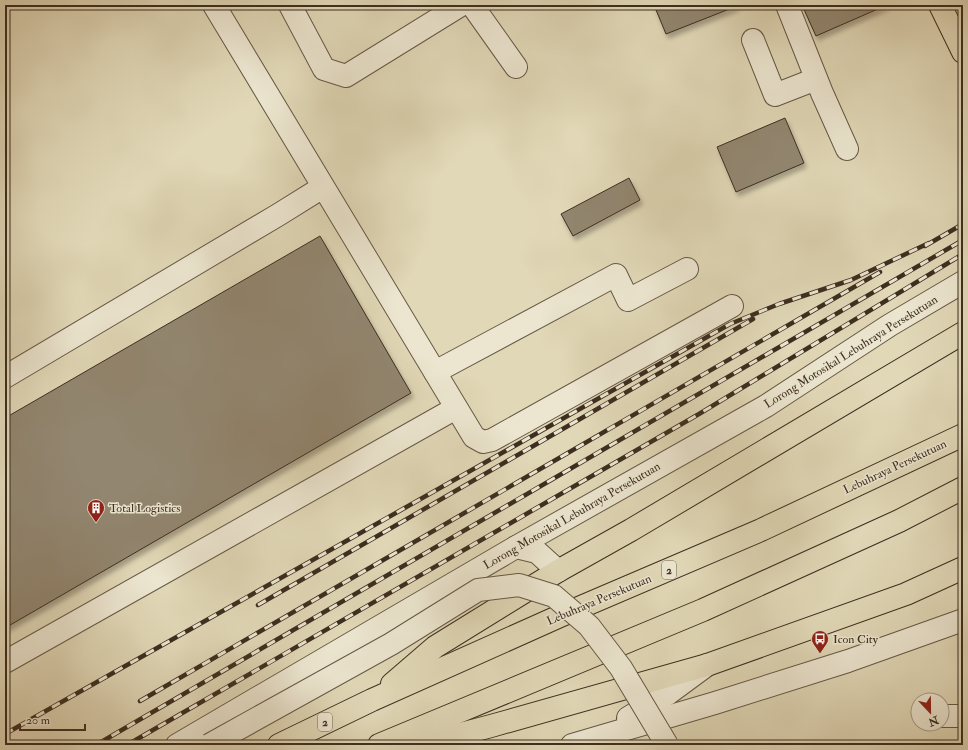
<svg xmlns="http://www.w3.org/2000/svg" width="968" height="750" font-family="'IM FELL Double Pica',serif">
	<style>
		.building { fill: #92866f; stroke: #3d2e20; filter: url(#shadow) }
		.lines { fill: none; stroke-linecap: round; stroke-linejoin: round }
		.minor-casing { stroke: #665846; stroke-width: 24 }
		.highway-casing { stroke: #3d2e20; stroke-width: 24 }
		.minor { stroke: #ece6d0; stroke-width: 22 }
		.highway { stroke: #e1d8b7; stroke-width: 22 }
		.rail-casing { stroke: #3d2e20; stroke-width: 4.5 }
		.rail { stroke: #ece6d0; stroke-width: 3; stroke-dasharray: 9; stroke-linecap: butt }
		.minor-bridge-casing { stroke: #665846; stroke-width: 24; stroke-linecap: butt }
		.minor-bridge { stroke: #ece6d0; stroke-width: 22 }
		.labels { text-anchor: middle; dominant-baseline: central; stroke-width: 3; stroke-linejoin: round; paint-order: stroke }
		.shield { fill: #ece6d0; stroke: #726555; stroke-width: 1 }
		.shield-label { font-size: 11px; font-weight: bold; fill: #3d2e20 }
		.street-label { font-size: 12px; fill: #3d2e20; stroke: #ece6d0 }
		.poi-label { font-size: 12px; fill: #3d2e20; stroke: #ece6d0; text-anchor: start }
	</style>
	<defs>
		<filter id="shadow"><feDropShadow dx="2.5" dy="4.5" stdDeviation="2" flood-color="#0004"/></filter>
	</defs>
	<rect width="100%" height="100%" fill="#e1d8b7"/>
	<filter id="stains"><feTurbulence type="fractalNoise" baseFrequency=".005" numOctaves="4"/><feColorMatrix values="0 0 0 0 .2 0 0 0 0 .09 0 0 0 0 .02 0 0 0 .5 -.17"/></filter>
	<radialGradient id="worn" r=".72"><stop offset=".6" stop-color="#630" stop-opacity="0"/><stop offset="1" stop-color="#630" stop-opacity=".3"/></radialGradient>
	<g class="building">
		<path d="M654,5H737V6L666,34Z"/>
		<path d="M802,5H887L816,36Z"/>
		<path d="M785,118L804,163L736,192L717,147Z"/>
		<path d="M629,178L640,200L573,236L561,214Z"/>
		<path d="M320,236L411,393L5,628V418Z"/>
	</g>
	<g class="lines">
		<defs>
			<g id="minor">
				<path d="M214,5L474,437L483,442L492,440L732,306"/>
				<path d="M290,5L324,69L346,76L461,5"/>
				<path d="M472,5L516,67"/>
				<path d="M787,5L822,93L847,149"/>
				<path d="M753,40L775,95L816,79"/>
				<path d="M435,372L616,275L628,300L687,269"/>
				<path d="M5,377L278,215L323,187"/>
				<path d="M516,547L537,552L558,571"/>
				<path d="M5,662L456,408"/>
				<path d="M942,716H963"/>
				<path d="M628,718L669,693L707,665"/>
				<path d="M177,745L516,547L766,406L890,325L963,282"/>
				<path d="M572,745L715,703L848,661L963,620"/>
			</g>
			<g id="highway">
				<path d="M940,5L963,52"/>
				<path d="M392,684L435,647L558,571L631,530L963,333"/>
				<path d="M279,745L372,700L560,616L761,530L963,435"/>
				<path d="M379,745L703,610L899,521L963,488"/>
				<path d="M420,745L491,726L707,665L906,594L963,568"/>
			</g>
		</defs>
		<use href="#minor" class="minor-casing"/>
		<use href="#highway" class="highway-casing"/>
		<use href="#minor" class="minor"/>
		<use href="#highway" class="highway"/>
		<defs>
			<g id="rail">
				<path d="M925,246L963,224"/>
				<path d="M258,605L753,319"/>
				<path d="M140,701L880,272"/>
				<path d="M5,734L730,324L779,304L851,280L929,243"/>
				<path d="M96,745L963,240"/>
				<path d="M127,745L699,414L963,254"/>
			</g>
		</defs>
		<use href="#rail" class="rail-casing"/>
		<use href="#rail" class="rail"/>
		<defs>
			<path id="minor-bridge" d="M209,745L391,644L478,590L519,585L554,596L589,626L621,668L667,745"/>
		</defs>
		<use href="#minor-bridge" class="minor-bridge-casing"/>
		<use href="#minor-bridge" class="minor-bridge"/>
	</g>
	<defs>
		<symbol id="building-pin" viewBox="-11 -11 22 30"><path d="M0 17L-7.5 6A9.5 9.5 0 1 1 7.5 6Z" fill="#8f2418" stroke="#ece6d0"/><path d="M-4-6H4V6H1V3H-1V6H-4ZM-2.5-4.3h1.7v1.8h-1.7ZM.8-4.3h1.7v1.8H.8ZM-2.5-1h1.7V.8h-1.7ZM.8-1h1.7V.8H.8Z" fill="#fff"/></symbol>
		<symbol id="bus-pin" viewBox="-11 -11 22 30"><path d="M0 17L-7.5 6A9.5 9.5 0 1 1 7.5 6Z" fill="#8f2418" stroke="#ece6d0"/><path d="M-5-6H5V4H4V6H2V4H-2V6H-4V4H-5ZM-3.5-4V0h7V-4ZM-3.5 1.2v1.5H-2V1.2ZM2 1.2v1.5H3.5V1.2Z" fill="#fff"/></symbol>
	</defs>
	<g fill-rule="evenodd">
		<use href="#building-pin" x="86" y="498" width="20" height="27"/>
		<use href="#bus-pin" x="810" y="629" width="20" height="27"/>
	</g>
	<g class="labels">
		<g class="shield">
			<rect x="662" y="561" width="14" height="18" rx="3"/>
			<rect x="318" y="713" width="14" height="18" rx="3"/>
		</g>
		<g class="shield-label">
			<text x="669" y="570">2</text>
			<text x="325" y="722">2</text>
		</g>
		<g class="street-label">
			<text transform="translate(851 352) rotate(-32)">Lorong Motosikal Lebuhraya Persekutuan</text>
			<text transform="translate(895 467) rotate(-25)">Lebuhraya Persekutuan</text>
			<text transform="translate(572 516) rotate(-30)">Lorong Motosikal Lebuhraya Persekutuan</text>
			<text transform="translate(599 600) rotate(-23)">Lebuhraya Persekutuan</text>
		</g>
		<g class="poi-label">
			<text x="109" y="508">Total Logistics</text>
			<text x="833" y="639">Icon City</text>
		</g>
	</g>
	<rect width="968" height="750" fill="none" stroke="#e1d8b7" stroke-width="20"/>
	<rect x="6" y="6" width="956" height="738" fill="none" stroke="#3d2e20" stroke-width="2"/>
	<rect x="10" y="10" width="948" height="730" fill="none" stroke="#3d2e20"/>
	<g transform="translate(930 712) rotate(158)"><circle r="19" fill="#ece6d0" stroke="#a69c8a"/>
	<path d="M0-3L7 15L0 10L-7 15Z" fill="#8f2418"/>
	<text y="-6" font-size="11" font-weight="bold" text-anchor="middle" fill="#3d2e20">N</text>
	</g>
	<path d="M20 724v6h65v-6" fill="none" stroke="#3d2e20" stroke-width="2"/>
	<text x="26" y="724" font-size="12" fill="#3d2e20" stroke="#ece6d0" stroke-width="3" paint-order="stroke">20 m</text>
	<rect width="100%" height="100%" filter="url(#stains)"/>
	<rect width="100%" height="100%" fill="url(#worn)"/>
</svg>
